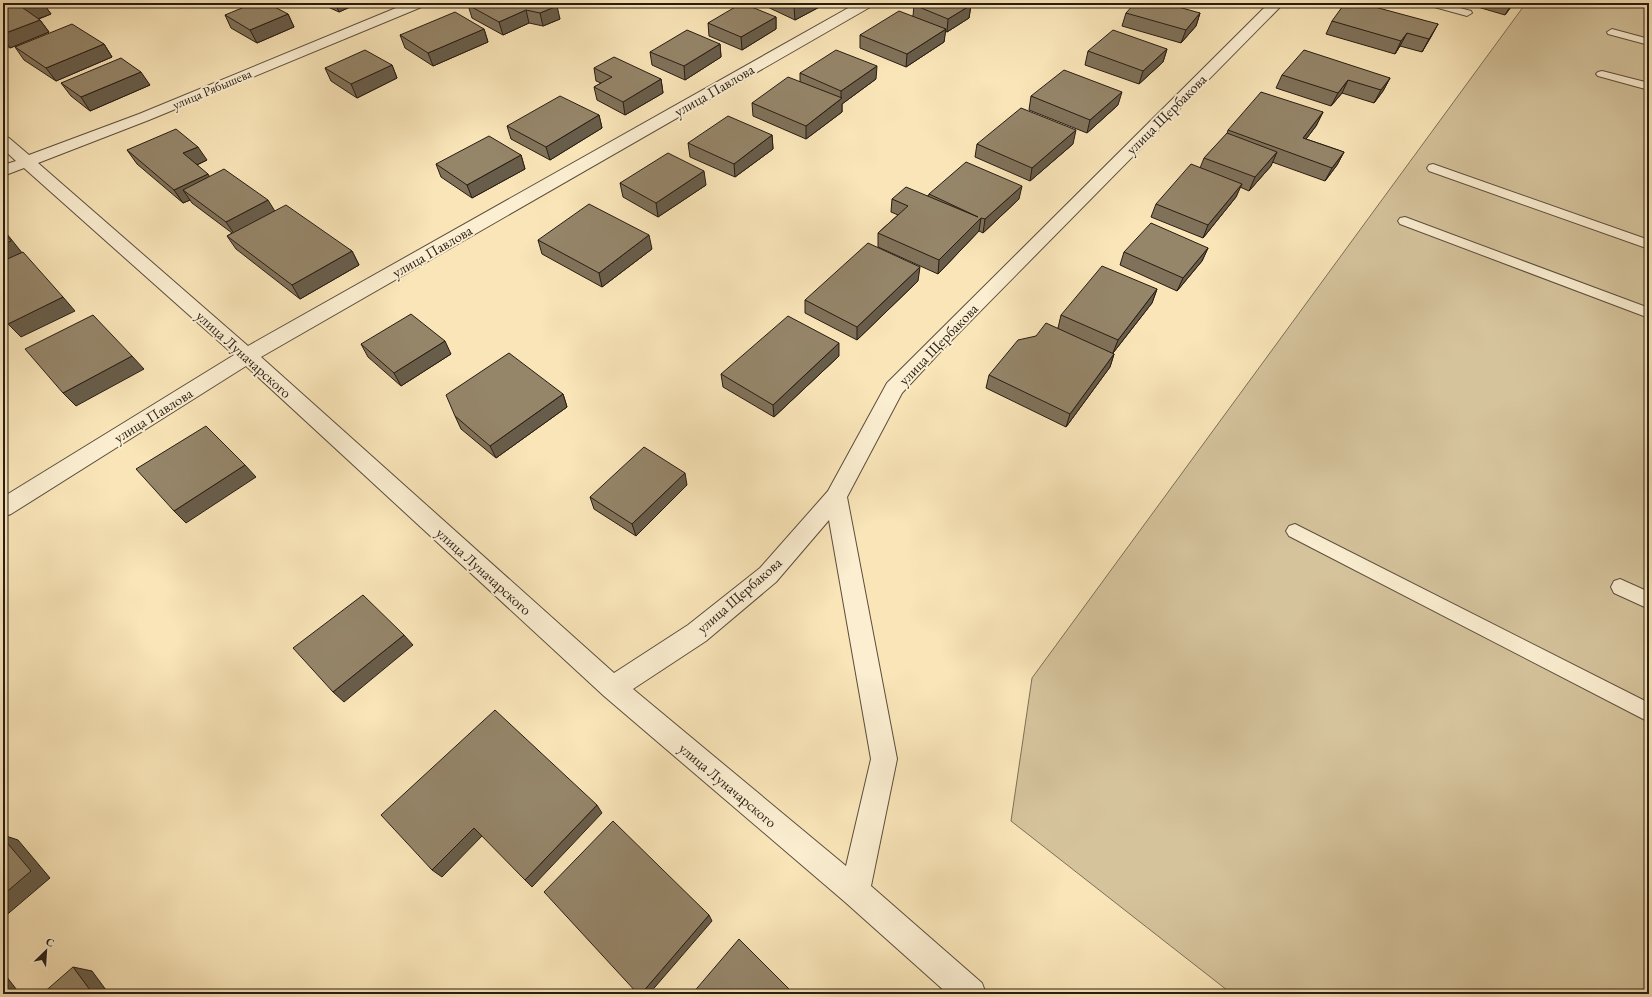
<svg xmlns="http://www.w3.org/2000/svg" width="1652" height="997" font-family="'EB Garamond',serif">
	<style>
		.green { fill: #d5c39c; stroke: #7e7058 }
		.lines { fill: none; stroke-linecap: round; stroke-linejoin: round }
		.service-casing { stroke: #5c4e3c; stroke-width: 2 }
		.minor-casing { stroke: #5c4e3c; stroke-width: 2 }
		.service { fill: #fbeed1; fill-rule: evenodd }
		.minor { fill: #fbeed1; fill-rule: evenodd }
		.wall { fill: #80725a; stroke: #281c13 }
		.shaded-wall { fill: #685d4a; stroke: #281c13 }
		.building { fill: #958569; stroke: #281c13 }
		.labels { text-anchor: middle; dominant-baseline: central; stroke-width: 4; stroke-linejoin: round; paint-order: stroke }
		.far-street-label { font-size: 13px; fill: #281c13; stroke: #fbeed1 }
		.street-label { font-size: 15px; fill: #281c13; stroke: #fbeed1 }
	</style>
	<rect width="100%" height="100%" fill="#f9e5b8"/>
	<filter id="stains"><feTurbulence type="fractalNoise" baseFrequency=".005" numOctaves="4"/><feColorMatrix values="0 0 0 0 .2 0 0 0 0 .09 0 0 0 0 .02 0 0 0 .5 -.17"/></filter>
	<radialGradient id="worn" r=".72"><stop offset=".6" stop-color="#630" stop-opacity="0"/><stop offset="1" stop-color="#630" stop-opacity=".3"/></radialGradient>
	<path class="green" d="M1526,3H1649V994H1232L1011,821L1032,678Z"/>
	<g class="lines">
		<defs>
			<g id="service">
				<path d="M1426,3H1442L1471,11L1472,13L1467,16L1427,5Z"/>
				<path d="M1612,29L1649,39V45L1608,34L1607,32Z"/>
				<path d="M1602,71L1649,83V90L1598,76L1596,74L1598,72Z"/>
				<path d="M1433,164L1649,240V249L1429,171L1427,168L1429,165Z"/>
				<path d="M1405,217L1649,308V318L1400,224L1398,221L1400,218Z"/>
				<path d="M1295,524L1649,703V722L1289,536L1286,531L1289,526Z"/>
				<path d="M1620,579L1649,592V609L1614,593L1611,587L1614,581Z"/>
			</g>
			<path id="minor" d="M408,3H426L424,6L149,120L38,163L248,346L857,3H874L872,6L261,357L614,673L688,625L760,568L828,491L887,383L1269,3H1284L942,350L902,393L847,497L897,759L871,886L982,983L986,994H948L845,902L604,696L246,366L11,514L3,517V497L234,355L24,168L3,176V165L16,161L3,149V136L9,138L29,155L139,114ZM829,520L871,759L846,866L633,689L706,641L776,582Z"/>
		</defs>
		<use href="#service" class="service-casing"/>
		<use href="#minor" class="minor-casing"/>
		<use href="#service" class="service"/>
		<use href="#minor" class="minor"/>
	</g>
	<g class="wall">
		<path d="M3,3H43L51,14L39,19L40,20L49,32L10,48L3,43Z"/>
		<path d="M319,3H359L339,12Z"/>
		<path d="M552,3L560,19L543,26L529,23L503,35L472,18L468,5Z"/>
		<path d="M565,3H576L570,6Z"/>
		<path d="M759,3H827L795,20Z"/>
		<path d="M1464,3H1514L1505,15Z"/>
		<path d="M914,5H971L969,18L947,32L945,31L944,42L906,67L860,48V35L913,16Z"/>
		<path d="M1126,13H1200L1196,26L1181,43L1122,26Z"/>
		<path d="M288,14L294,27L257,43L231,28L225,15Z"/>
		<path d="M776,17V29L742,50L709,36L708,23Z"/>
		<path d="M1332,21L1438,24L1422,52L1400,46L1395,54L1326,34Z"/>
		<path d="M484,29L488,42L433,66L405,48L400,35Z"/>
		<path d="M104,44L112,57L56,81L24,60L15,47Z"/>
		<path d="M720,44L721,57L685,80L652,65L650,52Z"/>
		<path d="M1167,49L1163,62L1139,84L1085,65L1088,51Z"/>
		<path d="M392,65L397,78L357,98L331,81L325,68Z"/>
		<path d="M594,68L661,79L663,93L625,115L597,100L594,87L601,83L596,81Z"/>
		<path d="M800,73L876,79L842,104V112L806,139L753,116L752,103L800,82Z"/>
		<path d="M1282,75L1390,78L1383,91L1374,103L1342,93L1331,106L1276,88Z"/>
		<path d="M61,83L150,85L90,111L71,96Z"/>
		<path d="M1031,96L1118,105L1087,133L1029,110Z"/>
		<path d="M1323,112L1316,126L1306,139L1344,152L1337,165L1325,181L1272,162L1271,166L1249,191L1240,187L1236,197L1203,238L1151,217L1156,204L1200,168L1204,158L1227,134L1228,130Z"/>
		<path d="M599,115L602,128L550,160L511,139L507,126Z"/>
		<path d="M772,135L773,149L735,177L690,157L688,143Z"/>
		<path d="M977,144H1073L1030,181L975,157Z"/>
		<path d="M127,150L207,160L197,165L210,177L352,251L359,265L300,299L236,249L227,236L232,233L192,203L190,200L183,203L137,164Z"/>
		<path d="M521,155L525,169L472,198L441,177L436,164Z"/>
		<path d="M620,183L706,185L658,217L623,197Z"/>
		<path d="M929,194L1019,199L983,233L979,231L938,274L878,247V233L898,215L891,212L892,199L928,196Z"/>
		<path d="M538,240L652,249L602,287L542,254Z"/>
		<path d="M1208,248L1202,261L1177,291L1120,265L1124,252Z"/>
		<path d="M918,281L857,340L805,313V300Z"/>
		<path d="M1157,289L1152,303L1113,353L1114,354L1110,367L1066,427L986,388L989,375L1036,336L1058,328L1061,315Z"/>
		<path d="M361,344L451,354L401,386L368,357Z"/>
		<path d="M839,356L774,417L723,387L721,374Z"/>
		<path d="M563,394L567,407L496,458L461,429L455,416Z"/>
		<path d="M687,485L636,536L594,509L590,497Z"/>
	</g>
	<g class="shaded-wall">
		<path d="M37,3H43L51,14L32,21L23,8Z"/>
		<path d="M335,3H359L339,12Z"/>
		<path d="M569,3H576L570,6Z"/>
		<path d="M802,3H827L795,20L794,7Z"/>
		<path d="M1512,3H1514L1505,15Z"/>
		<path d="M971,5L969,18L947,32L948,19Z"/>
		<path d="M557,6L560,19L543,26L540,13Z"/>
		<path d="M526,10L529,23L503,35L499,22Z"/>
		<path d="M1200,13L1196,26L1181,43L1186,30Z"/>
		<path d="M288,14L294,27L257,43L250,30Z"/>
		<path d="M776,17V29L742,50L741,37Z"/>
		<path d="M40,20L49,32L10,48L3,38V34Z"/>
		<path d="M1438,24L1431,37L1422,52L1429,39Z"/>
		<path d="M484,29L488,42L433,66L428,53Z"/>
		<path d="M946,29L944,42L906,67L907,54Z"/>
		<path d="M1407,33L1400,46L1395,54L1401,41Z"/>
		<path d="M104,44L112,57L56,81L46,68Z"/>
		<path d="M720,44L721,57L685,80L684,66Z"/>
		<path d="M1167,49L1163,62L1139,84L1143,71Z"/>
		<path d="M392,65L397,78L357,98L351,84Z"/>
		<path d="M877,66L876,79L842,104V112L806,139V126L841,99V91Z"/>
		<path d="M141,72L150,85L90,111L81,97Z"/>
		<path d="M1390,78L1383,91L1374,103L1381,90Z"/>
		<path d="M661,79L663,93L625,115L623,102Z"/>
		<path d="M1348,80L1342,93L1331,106L1338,93Z"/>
		<path d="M1122,92L1118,105L1087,133L1090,120Z"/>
		<path d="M1323,112L1316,126L1297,151L1303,138Z"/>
		<path d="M599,115L602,128L550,160L546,147Z"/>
		<path d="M1076,130L1073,144L1030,181L1032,168Z"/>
		<path d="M772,135L773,149L735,177L734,164Z"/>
		<path d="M198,147L207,160L192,167L183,153Z"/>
		<path d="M1277,152L1271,166L1249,191L1255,177Z"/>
		<path d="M1344,152L1337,165L1325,181L1332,168Z"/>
		<path d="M521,155L525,169L472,198L467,185Z"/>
		<path d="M704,171L706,185L658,217L656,203Z"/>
		<path d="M208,174L216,187L183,190L190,200L183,203L174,190Z"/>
		<path d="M1242,184L1236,197L1203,238L1208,225Z"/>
		<path d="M1022,186L1019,199L983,233L985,219Z"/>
		<path d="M268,200L276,213L235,235L226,222Z"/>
		<path d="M981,218L979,231L938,274L939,260Z"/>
		<path d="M3,229L23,254L3,263Z"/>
		<path d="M649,235L652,249L602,287L599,273Z"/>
		<path d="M1208,248L1202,261L1177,291L1183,278Z"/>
		<path d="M352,251L359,265L300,299L292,285Z"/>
		<path d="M920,267L918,281L857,340V327Z"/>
		<path d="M1157,289L1152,303L1113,353L1118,340Z"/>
		<path d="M63,297L75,311L21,337L8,324Z"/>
		<path d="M445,341L451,354L401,386L394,373Z"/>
		<path d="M839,343V356L774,417L773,405Z"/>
		<path d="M1114,354L1110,367L1066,427L1070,414Z"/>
		<path d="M132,356L144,369L76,406L63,393Z"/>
		<path d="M563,394L567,407L496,458L490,446Z"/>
		<path d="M245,465L256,477L186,523L174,511Z"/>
		<path d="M685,473L687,485L636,536L632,524Z"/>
		<path d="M404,635L413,645L344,702L333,692Z"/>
		<path d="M597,805L602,813L532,887L525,880Z"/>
		<path d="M474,828L482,836L442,877L432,870Z"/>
		<path d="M3,835L18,840L50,878L3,918Z"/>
		<path d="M709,915L712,921L649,994H641Z"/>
		<path d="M73,967L92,971L109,994H93Z"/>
		<path d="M3,972L20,994H3Z"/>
	</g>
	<g class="building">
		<path d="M3,3H37L23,8L40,20L3,34Z"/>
		<path d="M254,3H267L288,14L250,30L225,15Z"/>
		<path d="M473,3H552L557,6L540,13L526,10L499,22L468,5Z"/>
		<path d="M742,3L776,17L741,37L708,23Z"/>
		<path d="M786,3H802L794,7Z"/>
		<path d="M917,3H965L971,5L948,19L914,5Z"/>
		<path d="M1135,3H1164L1200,13L1186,30L1126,13Z"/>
		<path d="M1345,3H1360L1438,24L1429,39L1407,33L1401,41L1332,21Z"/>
		<path d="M899,11L946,29L907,54L860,35Z"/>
		<path d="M455,12L484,29L428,53L400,35Z"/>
		<path d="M72,24L104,44L46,68L15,47Z"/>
		<path d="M687,30L720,44L684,66L650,52Z"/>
		<path d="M1113,30L1167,49L1143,71L1088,51Z"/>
		<path d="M365,50L392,65L351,84L325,68Z"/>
		<path d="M836,50L877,66L841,91L800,73Z"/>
		<path d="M1304,50L1390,78L1381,90L1348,80L1338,93L1282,75Z"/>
		<path d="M614,57L661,79L623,102L594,87L612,77L594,68Z"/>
		<path d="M121,58L141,72L81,97L61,83Z"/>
		<path d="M1064,70L1122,92L1090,120L1031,96Z"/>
		<path d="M788,77L842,98L806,126L752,103Z"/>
		<path d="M1261,92L1323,112L1303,138L1344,152L1332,168L1228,130Z"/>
		<path d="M560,96L599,115L546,147L507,126Z"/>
		<path d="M1021,108L1076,130L1032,168L977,144Z"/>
		<path d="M728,116L772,135L734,164L688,143Z"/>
		<path d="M176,129L198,147L183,153L208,174L174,190L127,150Z"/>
		<path d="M1227,133L1277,152L1255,177L1204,158Z"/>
		<path d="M489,136L521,155L467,185L436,164Z"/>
		<path d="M668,153L704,171L656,203L620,183Z"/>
		<path d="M966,162L1022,186L985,219L981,218L939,260L878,233L908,206L892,199L906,187L978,217L929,194Z"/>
		<path d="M1191,164L1242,184L1208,225L1156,204Z"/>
		<path d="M224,169L268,200L226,222L183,190Z"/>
		<path d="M589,204L649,235L599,273L538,240Z"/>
		<path d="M286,205L352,251L292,285L227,236Z"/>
		<path d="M1151,223L1208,248L1183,278L1124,252Z"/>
		<path d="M3,231L11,241L3,244Z"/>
		<path d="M868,243L920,267L857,327L805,300Z"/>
		<path d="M23,252L63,297L8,324L3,317V261Z"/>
		<path d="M1102,266L1157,289L1118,340L1061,315Z"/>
		<path d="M411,314L445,341L394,373L361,344Z"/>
		<path d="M93,315L132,356L63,393L25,349Z"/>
		<path d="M788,316L839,343L773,405L721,374Z"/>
		<path d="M1046,323L1114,354L1070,414L989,375L1018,340L1036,336Z"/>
		<path d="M509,353L563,394L490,446L455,416L446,395Z"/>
		<path d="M206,426L245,465L174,511L136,469Z"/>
		<path d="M644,447L685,473L632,524L590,497Z"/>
		<path d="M363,595L404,635L333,692L293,648Z"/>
		<path d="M495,710L597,805L525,880L474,828L432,870L381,815Z"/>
		<path d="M613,821L709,915L641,994H638L544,892Z"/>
		<path d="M3,838L31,871L3,895Z"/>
		<path d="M739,939L794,994H692Z"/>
		<path d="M73,967L93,994H42Z"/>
	</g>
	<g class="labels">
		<g class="far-street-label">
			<text transform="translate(212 89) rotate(-23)">улица Рябышева</text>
		</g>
		<g class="street-label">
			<text transform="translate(714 90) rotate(-30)">улица Павлова</text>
			<text transform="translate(1166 114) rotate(-45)">улица Щербакова</text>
			<text transform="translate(432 251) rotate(-30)">улица Павлова</text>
			<text transform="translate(938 344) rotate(-46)">улица Щербакова</text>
			<text transform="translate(244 354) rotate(42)">улица Луначарского</text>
			<text transform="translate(153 415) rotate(-32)">улица Павлова</text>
			<text transform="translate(484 571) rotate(42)">улица Луначарского</text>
			<text transform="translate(739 595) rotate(-41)">улица Щербакова</text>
			<text transform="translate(728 785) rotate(40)">улица Луначарского</text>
		</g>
	</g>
	<rect width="1652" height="997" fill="none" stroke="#f9e5b8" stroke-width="16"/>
	<rect x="4" y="4" width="1644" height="989" fill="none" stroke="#281c13" stroke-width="2"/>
	<rect x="8" y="8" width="1636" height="981" fill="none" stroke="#281c13"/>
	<g transform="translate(46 951) rotate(25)" stroke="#fbeed1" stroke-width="3" paint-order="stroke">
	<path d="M0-3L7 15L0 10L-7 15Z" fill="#281c13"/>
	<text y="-6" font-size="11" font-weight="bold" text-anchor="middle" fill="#281c13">С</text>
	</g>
	<rect width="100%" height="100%" filter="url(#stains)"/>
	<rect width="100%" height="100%" fill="url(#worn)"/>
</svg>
